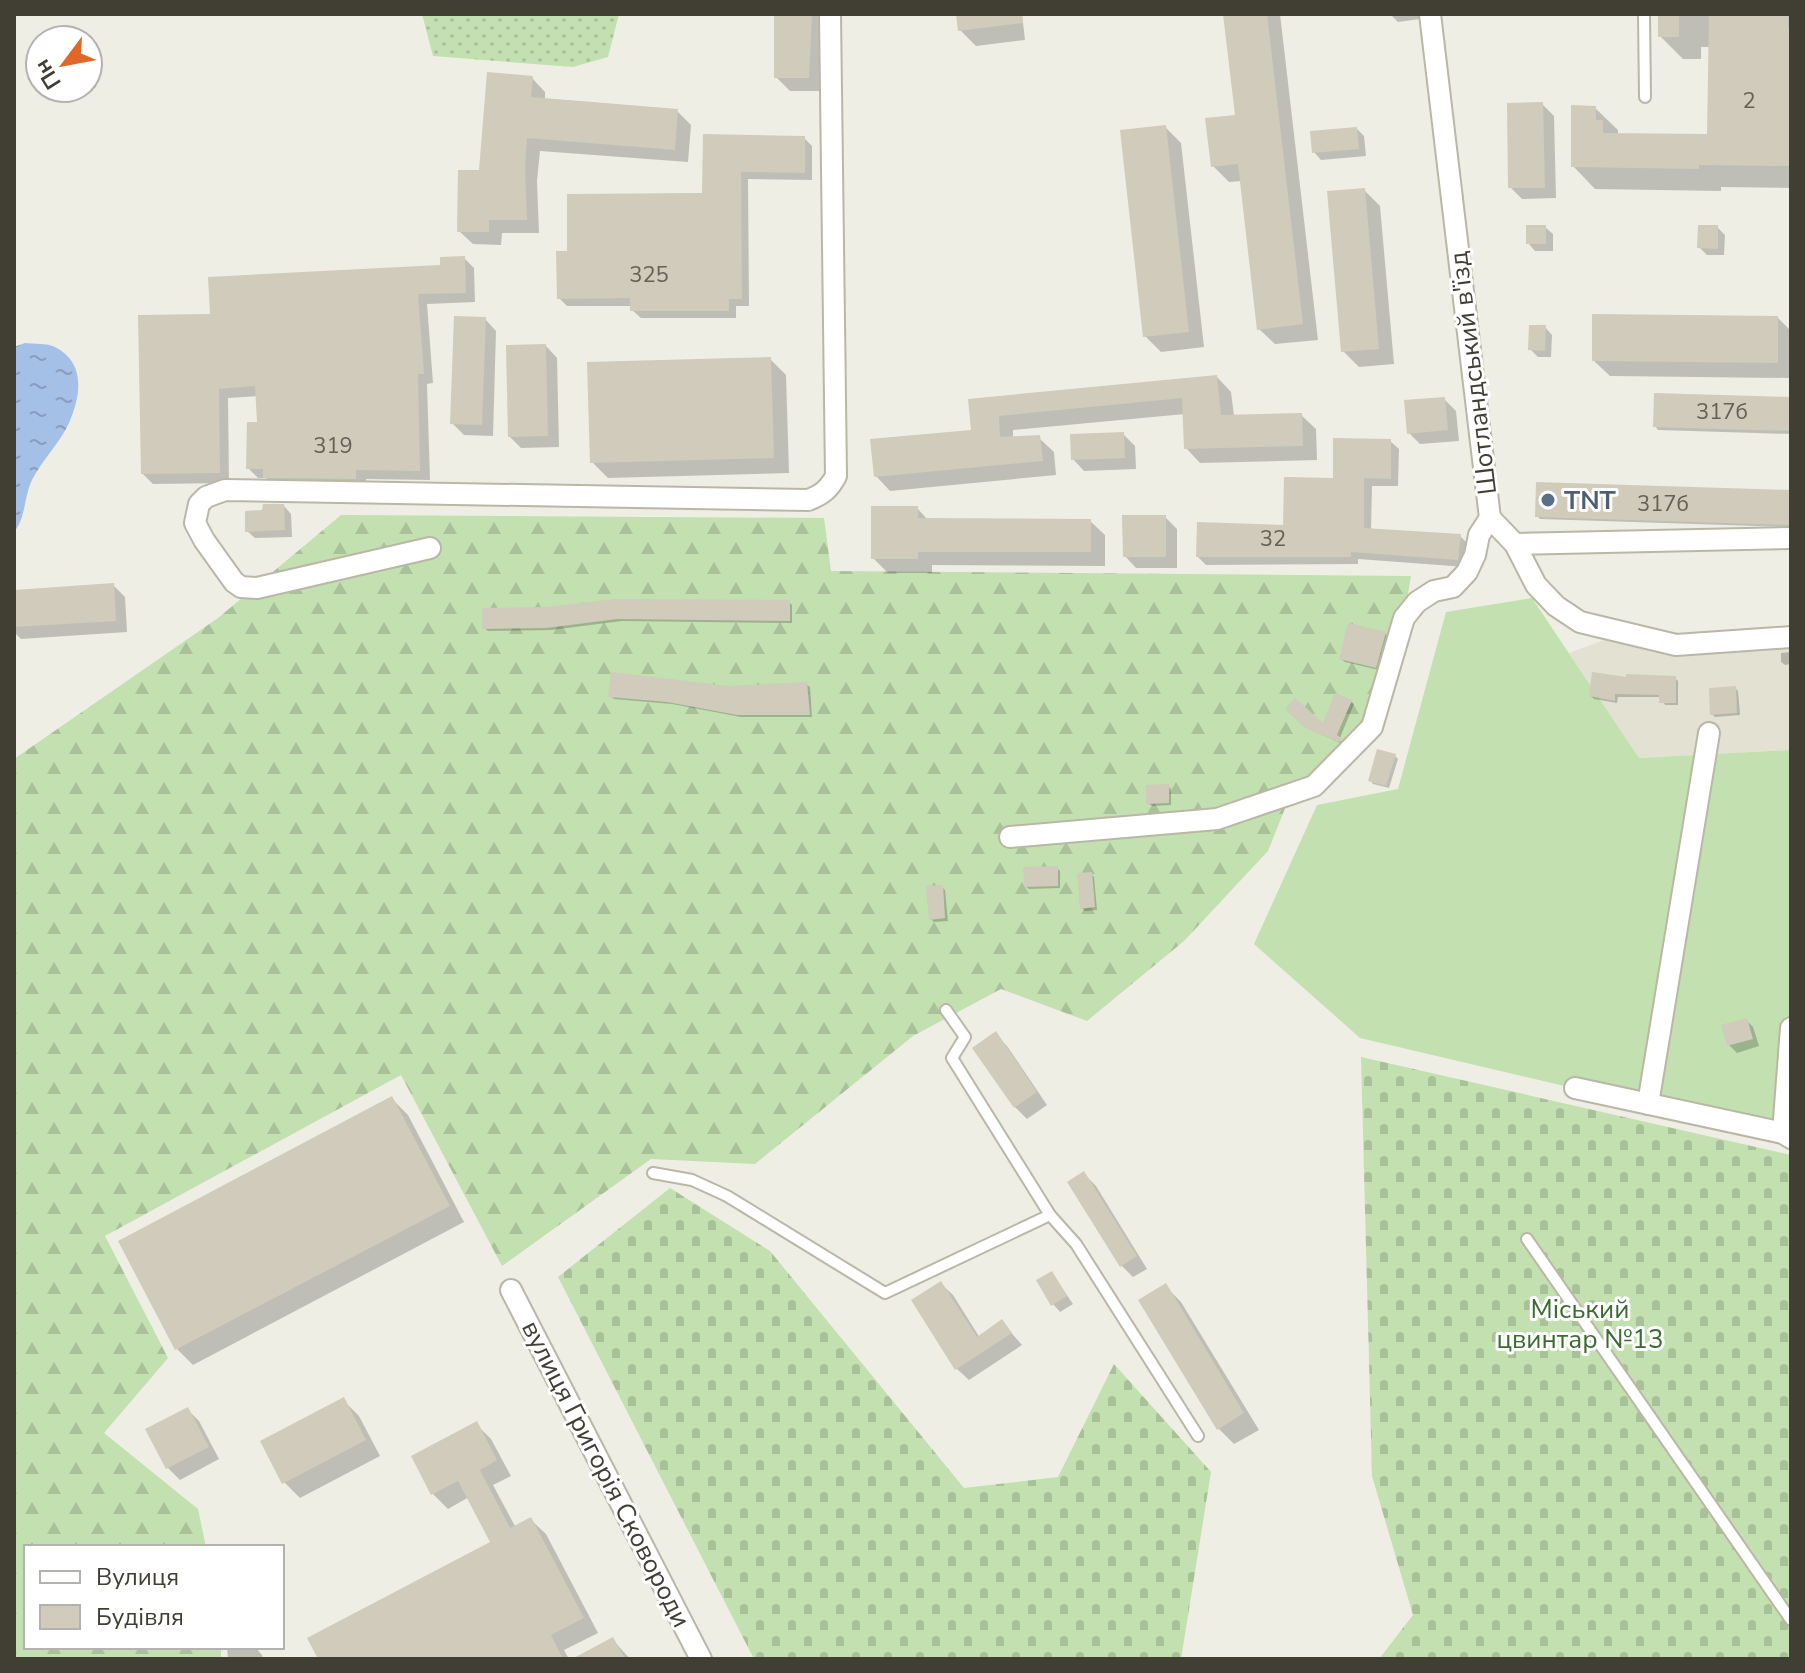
<svg xmlns="http://www.w3.org/2000/svg" width="1805" height="1673" font-family="'Nunito Sans',sans-serif">
	<style>
		.residential { fill: #e3e1d2 }
		.grass { fill: url(#grass-dots) }
		.forest { fill: url(#forest-firs) }
		.cemetery { fill: url(#cemetery-stones) }
		.garden { fill: #c2e0b0 }
		.water { fill: url(#water-ripples) }
		.shadow { fill: #0003 }
		.building { fill: #d0cbba }
		.lines { fill: none; stroke-linecap: round; stroke-linejoin: round }
		.service-casing { stroke: #bab7a7; stroke-width: 14 }
		.minor-casing { stroke: #bab7a7; stroke-width: 24 }
		.service { stroke: #fff; stroke-width: 10 }
		.minor { stroke: #fff; stroke-width: 20 }
		.service-dot { fill: #5c6f8a; stroke: #fff; stroke-width: 3 }
		.labels { text-anchor: middle; dominant-baseline: central; stroke-width: 6; stroke-linejoin: round; paint-order: stroke }
		.number-label { font-size: 22px; fill: #656156 }
		.street-label { font-size: 26px; fill: #413e34; stroke: #fff }
		.service-label { font-size: 26px; font-weight: bold; fill: #4e5e75; stroke: #fff; text-anchor: start }
		.park-label { font-size: 26px; fill: #3b6b2f; stroke: #fff }
	</style>
	<defs>
		<pattern id="grass-dots" width="8" height="8" patternUnits="userSpaceOnUse" patternTransform="scale(2)"><rect width="8" height="8" fill="#c2e0b0"/><path d="M2 2h.1M6 6h.1" fill="none" stroke="#a8c198" stroke-width="1.8" stroke-linecap="round"/></pattern>
		<pattern id="forest-firs" width="22" height="20" patternUnits="userSpaceOnUse" patternTransform="scale(2)"><rect width="22" height="20" fill="#c2e0b0"/><path d="M5 1l3.5 6h-7zM16 11l3.5 6h-7z" fill="#a8c198"/></pattern>
		<pattern id="cemetery-stones" width="16" height="16" patternUnits="userSpaceOnUse" patternTransform="scale(2)"><rect width="16" height="16" fill="#c2e0b0"/><path d="M2 7V4a2 2 0 0 1 4 0v3zM10 15v-3a2 2 0 0 1 4 0v3z" fill="#a8c198"/></pattern>
		<pattern id="water-ripples" width="26" height="14" patternUnits="userSpaceOnUse" patternTransform="scale(2)"><rect width="26" height="14" fill="#a5c0e7"/><path d="M2 4q2-2 4 0t4 0M15 11q2-2 4 0t4 0" fill="none" stroke="#889dbc"/></pattern>
	</defs>
	<rect width="100%" height="100%" fill="#efeee4"/>
	<path class="residential" d="M1604,640L1710,654L1791,649V750L1639,758L1569,653Z"/>
	<path class="grass" d="M422,14H619L608,57L573,67L433,56Z"/>
	<path class="forest" d="M341,515L824,518L831,571L1411,576L1389,705L1286,806L1268,851L1184,941L1087,1021L1001,989L913,1036L755,1164L651,1159L502,1266L401,1075L105,1236L168,1358L104,1433L198,1509L206,1547H26V1647H221V1659H14V759L218,618Z"/>
	<g class="cemetery">
		<path d="M1361,1057L1791,1155V1659H1379L1413,1615L1372,1476Z"/>
		<path d="M670,1188L770,1251L964,1488L1058,1477L1114,1364L1211,1472L1181,1659H754L558,1277Z"/>
	</g>
	<path class="garden" d="M1532,598L1639,758L1791,750V1139L1360,1038L1254,944L1317,805L1398,789L1446,612Z"/>
	<path class="water" d="M25,343C34,344 47,343 55,347C86,363 81,395 69,423C60,443 42,460 32,480C24,496 26,518 14,532V347Z"/>
	<g class="shadow">
		<path d="M777,14H826L823,91H790L776,77Z"/>
		<path d="M958,14H1022L1025,40L976,46L960,30Z"/>
		<path d="M1225,14H1280L1318,340L1275,344L1259,329L1242,181L1229,182L1213,166L1237,117Z"/>
		<path d="M1390,14H1420V19L1398,22Z"/>
		<path d="M1660,14H1791V188L1721,187V191L1595,189L1573,166L1595,108L1618,130V135L1709,136L1710,47H1701V59H1683L1660,36Z"/>
		<path d="M532,78L545,92V100L677,111L691,125L688,162L540,151L537,181L539,233H502L501,245L473,244L459,231L481,172Z"/>
		<path d="M1542,104L1554,116L1556,198L1522,199L1510,187Z"/>
		<path d="M1165,127L1181,143L1204,347L1161,352L1145,336Z"/>
		<path d="M1357,129L1364,136L1366,156L1321,160L1314,152Z"/>
		<path d="M705,136L804,138L812,146V180L748,179L749,306H736V318H641L632,310V306H567L559,298L569,253L704,195Z"/>
		<path d="M1364,190L1380,206L1394,364L1359,367L1343,351Z"/>
		<path d="M1545,227L1553,234V251H1535L1528,243Z"/>
		<path d="M1717,227L1725,235L1724,255H1707L1699,247Z"/>
		<path d="M464,258L474,268L475,302L427,304L433,383L427,384L430,480L366,479V489L275,487L266,478H258L248,468L259,424L258,396L228,398L229,483L153,484L142,473L212,316L442,266Z"/>
		<path d="M1778,318L1791,331V378L1610,376L1594,361Z"/>
		<path d="M485,319L496,331L493,436L464,435L452,423Z"/>
		<path d="M1545,327L1552,335L1551,357H1538L1530,349Z"/>
		<path d="M546,346L557,358L559,447L521,448L509,436Z"/>
		<path d="M770,359L786,375L789,473L608,478L592,462Z"/>
		<path d="M1217,377L1231,392L1234,416L1301,415L1316,429L1317,460L1200,463L1186,448L1185,414L1013,430V439L1039,438L1054,452L1056,475L890,491L876,476L973,431L970,400Z"/>
		<path d="M1444,399L1456,411L1459,441L1420,444L1409,433Z"/>
		<path d="M1791,399V434L1658,430L1655,426Z"/>
		<path d="M1123,434L1135,446L1136,469L1084,471L1073,459Z"/>
		<path d="M1390,441L1399,449L1398,486H1372L1371,530L1460,536L1468,544L1466,567L1358,559V564L1206,565L1198,557L1285,527L1335,480Z"/>
		<path d="M1791,492V527L1540,519L1537,516Z"/>
		<path d="M284,506L291,514L292,537L255,538L247,531Z"/>
		<path d="M917,508L928,520L1090,521L1105,535V566L932,565V573H888L873,558Z"/>
		<path d="M1165,517L1177,529V568H1136L1125,556Z"/>
		<path d="M113,585L125,597L127,632L21,639L14,632V592Z"/>
		<path d="M789,602L792,605V623L622,621L551,630L488,631L484,628Z"/>
		<path d="M1385,633L1388,637L1379,670L1345,662L1341,659Z"/>
		<path d="M1791,652V664L1785,665L1781,662V653Z"/>
		<path d="M1675,678L1678,681V705H1665L1661,697H1618L1617,703L1594,699L1591,696L1627,680Z"/>
		<path d="M806,684L810,687L812,717H741L672,704L614,699L611,696Z"/>
		<path d="M1735,688L1738,691L1740,715L1715,717L1712,714Z"/>
		<path d="M1350,701L1354,704L1339,740L1343,744L1311,730L1324,726Z"/>
		<path d="M1395,756L1398,759L1389,788L1373,784L1370,780Z"/>
		<path d="M1168,786L1171,789V805L1152,806L1148,803Z"/>
		<path d="M1057,868L1060,871V888L1029,889L1025,886Z"/>
		<path d="M1091,874L1094,877L1097,910L1085,911L1082,908Z"/>
		<path d="M942,887L945,890L948,921L934,922L931,919Z"/>
		<path d="M1746,1020L1753,1027L1759,1046L1737,1053L1729,1045L1723,1027Z"/>
		<path d="M995,1034L1007,1046L1047,1105L1027,1119L1015,1107L975,1048Z"/>
		<path d="M392,1099L408,1115L464,1222L193,1365L177,1349Z"/>
		<path d="M1084,1174L1096,1186L1147,1269L1133,1277L1122,1266Z"/>
		<path d="M1052,1273L1073,1304L1060,1312L1053,1304Z"/>
		<path d="M941,1284L953,1295L980,1338L1002,1322L1022,1345L969,1380L957,1369Z"/>
		<path d="M1165,1286L1181,1302L1259,1430L1234,1444L1219,1429Z"/>
		<path d="M343,1400L359,1416L380,1456L300,1498L284,1482Z"/>
		<path d="M187,1409L199,1421L219,1459L180,1480L168,1468L148,1430Z"/>
		<path d="M476,1424L491,1439L511,1476L493,1485L516,1528L531,1520L546,1534L598,1633L564,1650L569,1659H320L492,1542L469,1497L448,1509L433,1494Z"/>
		<path d="M613,1640L630,1659H576Z"/>
		<path d="M227,1647H255L262,1655L263,1659H228Z"/>
	</g>
	<g class="building">
		<path d="M774,14H812L809,78H774Z"/>
		<path d="M956,14H1022L1023,23L958,31Z"/>
		<path d="M1223,14H1267L1303,324L1257,330L1238,164L1211,167L1205,118L1235,115Z"/>
		<rect x="1658" y="14" width="21" height="23"/>
		<path d="M1709,14H1788V27H1791V166L1699,165V169L1571,167V105L1596,106V120H1603V133L1707,134Z"/>
		<path d="M487,72L533,76L531,97L678,109L675,150L527,138L525,167L527,220H489V232H457L458,170H479Z"/>
		<path d="M1543,102L1545,188H1508L1507,103Z"/>
		<path d="M1166,125L1189,332L1143,337L1120,130Z"/>
		<path d="M1357,127L1359,149L1312,153L1310,131Z"/>
		<path d="M703,134L805,136V173L741,172L742,299H729V311H630V298L557,299L556,251H567V194L702,193Z"/>
		<path d="M1365,188L1379,349L1341,352L1327,191Z"/>
		<rect x="1526" y="225" width="20" height="19"/>
		<path d="M1698,225H1718V249L1697,248Z"/>
		<path d="M465,256L466,293L418,294L424,374H418L420,471L356,470V479L263,478V469H246L247,422H257L255,386L219,389L220,473L141,474L138,315L210,314L208,277L440,265V257Z"/>
		<path d="M1592,314L1778,316V363L1592,361Z"/>
		<path d="M454,316L486,317L482,425L450,424Z"/>
		<path d="M1529,325H1546L1545,351L1528,350Z"/>
		<path d="M546,344L548,436L508,437L506,345Z"/>
		<path d="M771,357L774,458L590,463L587,362Z"/>
		<path d="M1217,375L1221,415L1302,413L1303,446L1184,449L1182,398L999,416L1000,437L1040,435L1043,461L874,477L870,439L971,430L968,399Z"/>
		<path d="M1654,393L1791,397V431L1653,427Z"/>
		<path d="M1445,397L1448,430L1407,434L1404,400Z"/>
		<path d="M1124,432L1125,458L1071,460L1070,434Z"/>
		<path d="M1333,438L1391,439V479L1364,478V528L1461,534L1458,560L1351,552V557H1196L1197,522L1283,525L1284,477L1333,478Z"/>
		<path d="M1536,482L1791,490V525L1535,517Z"/>
		<path d="M263,504H284L285,530L245,532V511L262,510Z"/>
		<path d="M871,506H918V518L1091,519V552H918V559H871Z"/>
		<path d="M1122,515H1166V557H1123Z"/>
		<path d="M114,583L116,621L14,627V590Z"/>
		<path d="M616,599L790,600V621L617,619L547,628L482,629V608L546,607Z"/>
		<path d="M1348,623L1386,632L1376,668L1339,659Z"/>
		<path d="M611,672L730,686L807,682L810,715H737L667,702L608,697Z"/>
		<path d="M1592,672L1626,677V674L1676,676V703H1659V695L1615,694V701L1589,696Z"/>
		<path d="M1736,686L1737,713L1710,715L1709,688Z"/>
		<path d="M1335,693L1352,700L1337,735L1342,739L1339,742L1305,728L1285,709L1295,698L1323,723Z"/>
		<path d="M1377,749L1396,754L1386,786L1368,781Z"/>
		<path d="M1169,784V803L1146,804V785Z"/>
		<path d="M1058,866V886L1024,887L1023,867Z"/>
		<path d="M1092,872L1095,907L1080,909L1077,873Z"/>
		<path d="M943,885L945,918L929,920L926,886Z"/>
		<path d="M1747,1018L1753,1039L1727,1046L1721,1025Z"/>
		<path d="M996,1031L1037,1092L1014,1108L972,1048Z"/>
		<path d="M392,1096L450,1206L175,1350L118,1241Z"/>
		<path d="M1084,1171L1137,1256L1120,1267L1067,1182Z"/>
		<path d="M1052,1271L1067,1296L1051,1306L1036,1280Z"/>
		<path d="M941,1281L977,1337L1002,1319L1012,1333L955,1370L911,1300Z"/>
		<path d="M1166,1283L1244,1413L1217,1430L1138,1300Z"/>
		<path d="M344,1397L366,1440L282,1484L260,1441Z"/>
		<path d="M188,1407L209,1447L166,1469L145,1429Z"/>
		<path d="M477,1421L497,1460L480,1470L510,1528L531,1517L584,1618L551,1635L563,1659H318L307,1638L490,1542L458,1481L431,1495L411,1456Z"/>
		<path d="M613,1637L625,1659H572Z"/>
	</g>
	<g class="lines">
		<defs>
			<g id="service">
				<path d="M1644,14L1645,97"/>
				<path d="M946,1010L965,1037L952,1058L1050,1215L1076,1244L1198,1436"/>
				<path d="M653,1173L692,1180L727,1196L885,1293L1050,1215"/>
				<path d="M1527,1239L1791,1620"/>
			</g>
			<g id="minor">
				<path d="M1490,518L1515,544L1536,585L1556,606L1580,622L1676,645L1791,637"/>
				<path d="M1515,544L1791,538"/>
				<path d="M430,548L257,588L241,587L234,582L204,540L195,523L199,504L206,497L225,490L808,500C822,495 829,489 836,476L830,14"/>
				<path d="M1010,837L1217,819L1314,786L1372,727L1404,618L1417,602L1434,591L1453,587L1467,572L1475,555L1479,535L1490,518L1430,14"/>
				<path d="M1575,1088L1783,1133L1791,1138"/>
				<path d="M1648,1104L1709,733"/>
				<path d="M1783,1133L1791,1028"/>
				<path d="M511,1290L701,1659"/>
			</g>
		</defs>
		<use href="#service" class="service-casing"/>
		<use href="#minor" class="minor-casing"/>
		<use href="#service" class="service"/>
		<use href="#minor" class="minor"/>
	</g>
	<circle class="service-dot" cx="1548" cy="500" r="8"/>
	<g class="labels">
		<g class="number-label">
			<text x="1749" y="101">2</text>
			<text x="649" y="275">325</text>
			<text x="1722" y="412">317б</text>
			<text x="333" y="446">319</text>
			<text x="1663" y="504">317б</text>
			<text x="1273" y="539">32</text>
		</g>
		<g class="street-label">
			<text transform="translate(1473 373) rotate(-97)">Шотландський в'їзд</text>
			<text transform="translate(606 1474) rotate(63)">вулиця Григорія Сковороди</text>
		</g>
		<g class="service-label">
			<text x="1564" y="500">TNT</text>
		</g>
		<g class="park-label">
			<text x="1580" y="1309">Міський<tspan x="1580" dy="30">цвинтар №13</tspan></text>
		</g>
	</g>
	<rect width="1805" height="1673" fill="none" stroke="#413e34" stroke-width="32"/>
	<rect x="24" y="1545" width="260" height="104" fill="#ffffff" stroke="#b3b2ae" stroke-width="2"/>
	<rect x="40" y="1571" width="40" height="12" fill="#ffffff" stroke="#b3b2ae" stroke-width="2"/>
	<text x="96" y="1585" font-size="24" fill="#413e34">Вулиця</text>
	<rect x="40" y="1605" width="40" height="24" fill="#d0cbba" stroke="#b3b2ae" stroke-width="2"/>
	<text x="96" y="1625" font-size="24" fill="#413e34">Будівля</text>
	<g transform="translate(64 64) rotate(238)"><circle r="38" fill="#ffffff" stroke="#b3b2ae" stroke-width="2"/>
	<path d="M0-6L14 30L0 20L-14 30Z" fill="#e16729"/>
	<text y="-12" font-size="22" font-weight="bold" text-anchor="middle" fill="#413e34">Пн</text>
	</g>
</svg>
